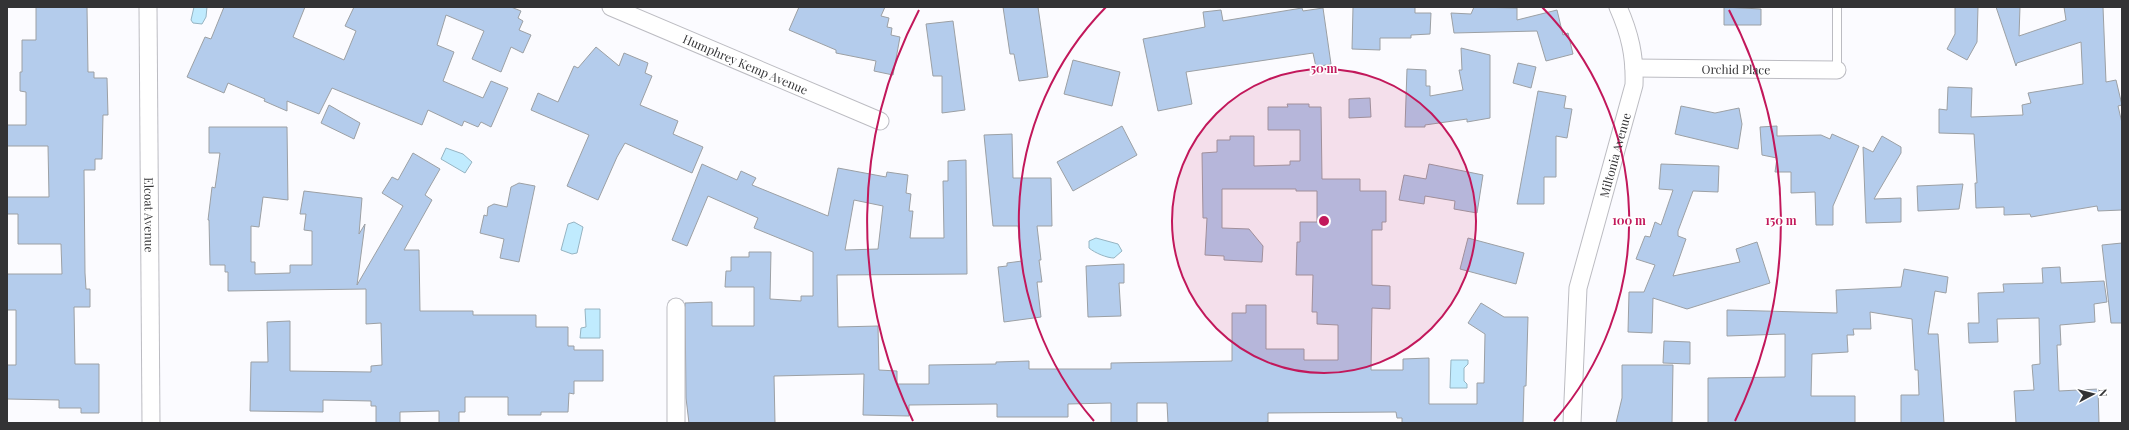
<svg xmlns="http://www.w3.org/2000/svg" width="2129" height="430" font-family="'Playfair Display',serif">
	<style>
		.water { fill: #c0ebfe; stroke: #96b4c2 }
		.building { fill: #b4ccec; stroke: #9ca0a4; fill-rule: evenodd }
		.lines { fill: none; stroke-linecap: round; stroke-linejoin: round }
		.lane-casing { stroke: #bcbcc2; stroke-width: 10 }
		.street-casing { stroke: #bcbcc2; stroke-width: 19 }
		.lane { stroke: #fff; stroke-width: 8 }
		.street { stroke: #fff; stroke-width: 17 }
		.ring { fill: none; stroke: #c2185b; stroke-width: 2 }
		.labels { text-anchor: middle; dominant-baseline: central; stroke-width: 3; stroke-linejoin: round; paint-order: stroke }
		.street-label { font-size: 12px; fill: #333335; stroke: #fff }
		.centre { fill: #c2185b; stroke: #fff; stroke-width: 2 }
		.ring-label { font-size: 12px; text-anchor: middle; font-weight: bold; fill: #c2185b; stroke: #fff; stroke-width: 3; stroke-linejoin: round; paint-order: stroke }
	</style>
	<rect width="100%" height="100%" fill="#fbfbff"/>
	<g class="water">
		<path d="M194,7H207L206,17L202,24L193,23L191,20Z"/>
		<path d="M446,148L463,154L472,162L465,173L441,159Z"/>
		<path d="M574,222L583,227L577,253L572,254L561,250L568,224Z"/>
		<path d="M1096,238L1118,244L1122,251L1114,258C1107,258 1095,253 1089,248V241Z"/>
		<path d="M585,309H600V338H580L581,328L586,327Z"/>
		<path d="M1451,360H1468V364L1464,368V381L1467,384V388H1450Z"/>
	</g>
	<g class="building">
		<path d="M36,7H87L88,72H94V78H107L108,115H103L102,159H95V170H84L85,273L86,289H90V307H74L75,364H99V413H81V408H59V400L7,399V365H16V310H7V274H62L61,244H18V214H7V197H49L48,146H7V125H26V92L20,91V72H22V40H36Z"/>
		<path d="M224,7H305L293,37L344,60L356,31L345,26L354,7H511L521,11L518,18L523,21L519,30L531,35L523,53L511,47L501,72L472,59L484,31L446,15L437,45L454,52L443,81L483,98L491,81L508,88L491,127L481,122L478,127L464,121L462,126L428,110L422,125L332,88L319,114L287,101V111L264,101L265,99L228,83L224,93L187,77L205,37L211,39Z"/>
		<path d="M799,7H885L881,16L889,18L887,27L892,28L891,35L900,37L893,75L874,71L876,61L836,53V50L789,30Z"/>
		<path d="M1003,7H1038L1048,77L1019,81L1014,54H1010Z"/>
		<path d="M1353,7H1415V13H1431L1430,34L1411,35V38H1380V50L1352,49Z"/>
		<path d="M1474,7L1517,8V20L1557,10L1563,35L1568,33L1573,54L1546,61L1537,31L1454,33L1451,13L1471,14Z"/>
		<path d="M1724,7L1761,9V25H1724Z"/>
		<path d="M1955,7H1978L1977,42L1967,60L1947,49L1955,34Z"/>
		<path d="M1996,7H2020L2019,36L2066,20L2064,7H2103L2106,82L2116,80L2122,105L2118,106L2122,123V210L2098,211L2097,206L2031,217L2030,214L2004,215V207L1976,208L1975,183H1977L1974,134L1939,133V109L1947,110L1948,87L1972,88L1971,117L2023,115L2022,105L2031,103L2028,93L2083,84L2081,42L2017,63L2016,66Z"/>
		<path d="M1302,8L1303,11L1323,8L1331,64L1316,67L1313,53L1186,72L1192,104L1158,111L1143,39L1205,27L1203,12L1221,10L1223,21Z"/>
		<path d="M953,21L965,110L942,113V76H933L926,24Z"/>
		<path d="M596,47L619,66L624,53L648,63L645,73L652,76L640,105L678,121L673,134L703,147L692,173L625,143L617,157L598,200L567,186L589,135L531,110L538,93L558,102L574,66L578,68Z"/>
		<path d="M1461,48L1490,55V118L1467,122V119L1425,125V127H1405L1407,69L1426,70V86H1430V96L1463,90L1459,70H1462Z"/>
		<path d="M1073,60L1120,72L1112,106L1064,94Z"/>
		<path d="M1518,63L1536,67L1531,88L1513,83Z"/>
		<path d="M1538,91L1566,96L1564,108L1572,109L1567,138L1556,136V177H1544V204H1517Z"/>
		<path d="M1370,98L1371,117L1349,118V99Z"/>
		<path d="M1287,104H1309V107H1321L1322,179H1360V191H1386V222H1382V230H1372V285L1390,286V309L1372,308L1371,370H1403V359L1429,358V404H1477V383H1484L1485,334L1468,323L1481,303L1504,317H1528L1526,386H1524L1523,423H1402V418H1397L1396,412L1268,413V422L1261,423H1168L1167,403H1137V423H1111V403L1068,404V417H997V404L909,405V416L863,415L864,374L774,376L775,423H689L686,398L685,303L712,302V326H754V287H725L726,271H731V257H749V252H771L770,299L801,301V296H813V252L754,228L758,218L708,196L687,246L672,240L702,164L737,180L741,171L756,178L752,185L828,216L838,168L886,177L887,172L908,175L906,193L911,194L909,211H913L910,238H944L943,181H948V161L966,160L967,274L837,275L838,327L878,326L879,370L897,371V384H929V365L996,364V362L1029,361V369H1111V363L1232,361V313H1246V305H1266V349H1304V360H1338V325L1317,324V312H1312L1313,275H1296L1297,242H1300V222H1317V191H1296V189H1222V228L1249,229L1263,246L1262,262L1224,260V256L1205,255L1207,218H1203L1202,153L1217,152V140H1230V136H1254V166L1290,165V161H1300V130H1268V107H1288ZM854,200L883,206L878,249L845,250Z"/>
		<path d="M329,105L360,123L354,139L321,123Z"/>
		<path d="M1681,106L1715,113L1739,108L1742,124L1738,149L1675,134Z"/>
		<path d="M1122,126L1137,155L1073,191L1057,162Z"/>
		<path d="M1777,126V136L1821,135L1830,139L1832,134L1859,146L1833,206V225H1816L1815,192L1791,193V172H1775L1777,158L1762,155L1760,127Z"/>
		<path d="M209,127H287L288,200L263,197L259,227L251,226V262H255V274L290,273V265H312V231L304,230L306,214H300L304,191L362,198L359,234L365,224L357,285L403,206L382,193L392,177L398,180L413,153L440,169L425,195L432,200L404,250H419L420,311H473V315H536V327H568V346H574V350H603V381H574V394L569,393L568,412H541V415H508V397H465V412H459V423H439V411L400,412V423H376V406H371V401L323,400V412L250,411L251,362H268L267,322L290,321V371L371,372V366L382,365L381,323L366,324V289L228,291V272H225V265H210L209,220H208L212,187L215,188L220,153H209Z"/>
		<path d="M1012,134L1013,178H1051L1052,226H1037L1041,260H1039L1042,282H1037L1041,317L1004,322L998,267L1007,266V263L1022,261L1018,226H993L984,135Z"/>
		<path d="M1882,136L1901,147V153L1874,199L1901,198V222L1866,223L1863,147L1873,152Z"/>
		<path d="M1429,164L1483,175L1477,213L1454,209L1455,201L1425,196L1424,204L1399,200L1404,175L1426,179Z"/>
		<path d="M1661,164L1719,166L1718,192L1693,191L1678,231V236L1686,239L1673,276L1740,262L1736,249L1757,242L1770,283L1687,309L1653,298L1652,333L1628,332L1629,292H1644L1655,265L1636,259L1645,236L1650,237L1655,222L1661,225L1673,190L1659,189Z"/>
		<path d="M519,183L535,186L519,262L500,258L504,239L480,233L484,215L487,216L488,207L494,204L507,207L511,187Z"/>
		<path d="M1963,184L1959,209L1918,211L1917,186Z"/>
		<path d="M1468,238L1524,253L1516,284L1460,269Z"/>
		<path d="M2122,243V323H2111L2102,245Z"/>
		<path d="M1124,264V283H1119L1121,316L1088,317L1086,266Z"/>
		<path d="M2060,267L2061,283L2104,281L2107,302L2094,304L2095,322L2060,325L2061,345H2057L2059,391L2098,389L2099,423H2016L2014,391L2034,390L2032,365L2040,364L2039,318L1997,319L1998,342L1969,343L1968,323H1979L1978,293L2004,292L2003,284L2043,283L2042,268Z"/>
		<path d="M1904,269L1948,277L1946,293L1935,291L1928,334H1938L1944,423H1901V395H1919L1918,370H1915L1912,319L1870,312L1871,329H1853L1854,335H1847L1848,352L1812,354L1811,396H1855V423H1708V378L1785,377V334L1727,336V310L1837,313L1836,290L1901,287Z"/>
		<path d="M1664,341L1690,342V364L1663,363Z"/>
		<path d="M1622,365H1673L1672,423H1616L1622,398Z"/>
	</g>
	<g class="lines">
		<defs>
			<path id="lane" d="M1837,7V70"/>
			<g id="street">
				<path id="s1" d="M148,7L151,423"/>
				<path id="s2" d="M611,7L880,121"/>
				<path id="s3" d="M1634,68L1837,70"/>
				<path d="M676,307V423"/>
				<path id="s4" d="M1572,423L1578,288L1634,85C1635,56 1630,34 1618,7"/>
			</g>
		</defs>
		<use href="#lane" class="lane-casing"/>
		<use href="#street" class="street-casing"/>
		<use href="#lane" class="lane"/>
		<use href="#street" class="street"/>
	</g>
	<circle cx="1324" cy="221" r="152" fill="#c2185b" fill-opacity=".12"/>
	<g class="ring">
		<circle cx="1324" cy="221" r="152"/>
		<path d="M1094 421A305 305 0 0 1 1106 7M1542 7A305 305 0 0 1 1554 421"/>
		<path d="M913 421A457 457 0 0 1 919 10M1729 10A457 457 0 0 1 1735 421"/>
	</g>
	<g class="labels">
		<g class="street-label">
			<text stroke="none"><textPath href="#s2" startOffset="146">Humphrey Kemp Avenue</textPath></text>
			<text stroke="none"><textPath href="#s3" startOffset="102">Orchid Place</textPath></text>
			<text stroke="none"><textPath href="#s4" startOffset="273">Miltonia Avenue</textPath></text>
			<text stroke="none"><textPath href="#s1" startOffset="208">Elcoat Avenue</textPath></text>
		</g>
	</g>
	<circle cx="1324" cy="221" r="6" class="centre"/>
	<g class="ring-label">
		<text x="1324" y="73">50 m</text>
		<text x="1629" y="225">100 m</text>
		<text x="1781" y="225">150 m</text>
	</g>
	<rect width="2129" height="430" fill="none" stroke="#333335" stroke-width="16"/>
	<g transform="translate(2093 394) rotate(83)" stroke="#ffffff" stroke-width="3" paint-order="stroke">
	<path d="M0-3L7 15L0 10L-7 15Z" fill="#333335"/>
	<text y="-6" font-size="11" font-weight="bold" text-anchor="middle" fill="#333335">N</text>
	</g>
</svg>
